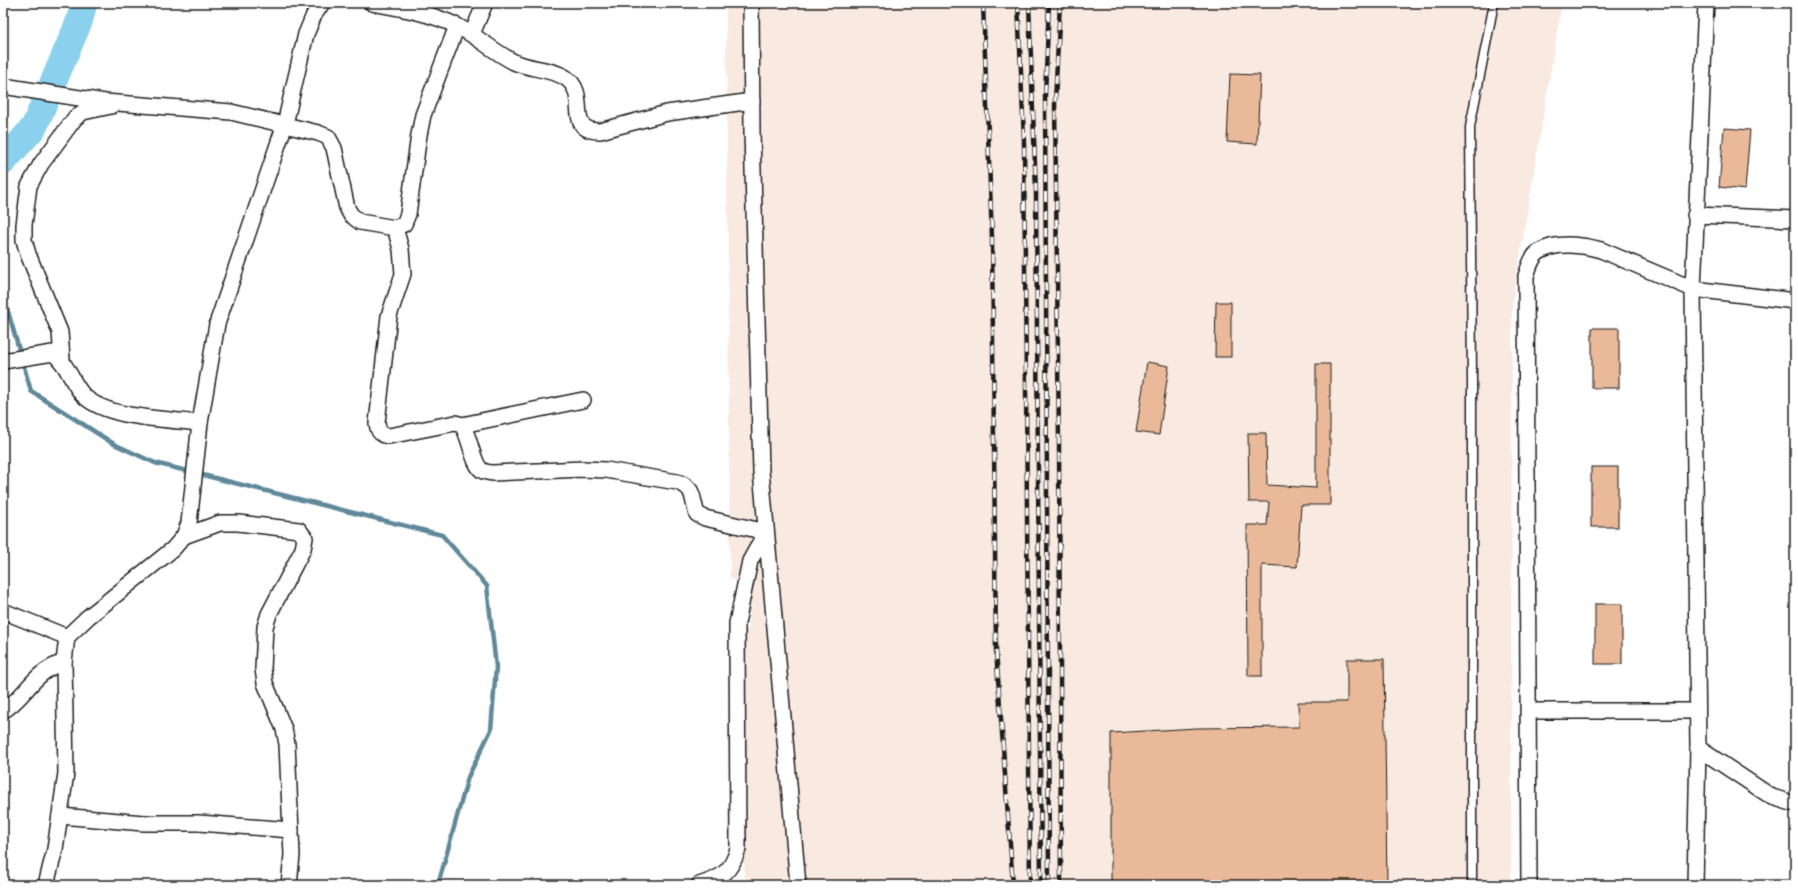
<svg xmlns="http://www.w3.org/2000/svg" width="1798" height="888" font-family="Sriracha,sans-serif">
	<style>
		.built { fill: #f8eae0 }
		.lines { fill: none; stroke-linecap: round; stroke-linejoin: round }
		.stream { stroke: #5f8899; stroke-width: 4.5 }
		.river { stroke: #8bd0ed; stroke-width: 27 }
		.building { fill: #e9b999; stroke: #1c1c1c }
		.lane-casing { stroke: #1c1c1c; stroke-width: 11 }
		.street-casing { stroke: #1c1c1c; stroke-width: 18 }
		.lane { stroke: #fff; stroke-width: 8 }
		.street { stroke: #fff; stroke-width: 15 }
		.rail-casing { stroke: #1c1c1c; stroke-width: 4.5 }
		.rail { stroke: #fff; stroke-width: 3; stroke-dasharray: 9; stroke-linecap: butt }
	</style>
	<rect width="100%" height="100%" fill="#fff"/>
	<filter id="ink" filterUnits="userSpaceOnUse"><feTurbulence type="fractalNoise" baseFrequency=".025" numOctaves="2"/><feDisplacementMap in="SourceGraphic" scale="8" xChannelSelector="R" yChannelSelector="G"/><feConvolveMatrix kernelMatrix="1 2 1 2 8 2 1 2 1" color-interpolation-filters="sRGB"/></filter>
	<g filter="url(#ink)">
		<path class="built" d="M726,3H1562L1512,305L1511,885H745L734,640L749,628L748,588L730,578Z"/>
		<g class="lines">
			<path class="stream" d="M3,294L31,391L114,444L155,463L442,535L487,586L496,667L491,730L468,777L438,885"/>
			<path class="river" d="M3,162L34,127L79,22L84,3"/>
		</g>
		<g class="building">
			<path d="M1230,74L1260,75L1257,144L1227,142Z"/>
			<path d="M1724,128L1750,130L1745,190L1719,187Z"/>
			<path d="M1216,302H1231V357H1215Z"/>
			<rect x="1592" y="328" width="27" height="60"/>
			<path d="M1147,362L1169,366L1159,435L1136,432Z"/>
			<path d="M1316,364H1330V505H1301L1297,567L1262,565V676H1248L1247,525H1267L1269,502H1249L1248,433H1266L1267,485L1316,488Z"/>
			<rect x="1591" y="467" width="27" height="60"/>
			<rect x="1595" y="604" width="27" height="60"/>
			<path d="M1347,659H1384L1387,885H1111V733L1197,728L1299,727L1298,702H1347Z"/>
		</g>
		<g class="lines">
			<defs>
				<path id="lane" d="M1472,885V380L1470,127L1494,3"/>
				<g id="street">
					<path d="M372,3C401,8 431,13 457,26C477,36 494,52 514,62C529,69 553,69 566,78C591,95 563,131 600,131L667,113L752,101"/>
					<path d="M751,3L752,132L761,471L798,885"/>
					<path d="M472,34L485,3"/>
					<path d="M3,86L105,102L231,112L318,133L328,137L334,148L347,208L351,215L360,222L395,228L404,224L408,214L419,135L423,115L457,26"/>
					<path d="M1695,215L1795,219"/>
					<path d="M395,228L401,249L403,274L389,316L377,423C378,431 380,435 389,436L455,423L462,425C470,436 473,466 483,471C486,472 490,473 493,473L583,469L606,470L677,482C696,488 691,498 697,514L705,518L766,532L750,561L737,623L738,849C731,872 722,878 699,885"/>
					<path d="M62,359L60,332L28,254L24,240V225L29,186L41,164L75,118L83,112L111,106"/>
					<path d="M3,361L53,353C68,364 71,382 83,395C106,419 168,419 200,423"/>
					<path d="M462,425L583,400"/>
					<path d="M184,536L220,523H238L299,530L305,538L303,549L269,614L265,627L263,669L265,683L284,729L287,744L292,855L289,885"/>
					<path d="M3,611L67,637"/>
					<path d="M3,711C28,695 31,673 64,662"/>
					<path d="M1529,711H1697"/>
					<path d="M1698,748L1772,797L1795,804"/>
					<path d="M60,816L144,823H199L291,830"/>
					<path d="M46,885L55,849L66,773L64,662L67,637L88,617L173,549L184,536L189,523L200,423L217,324L285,124L306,34L314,15L322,3"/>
					<path d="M1529,885L1526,276C1529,268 1531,257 1539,252C1556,241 1583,245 1601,250L1693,289L1795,301"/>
					<path d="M1695,885L1698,748L1693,289L1706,3"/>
				</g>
			</defs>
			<use href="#lane" class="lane-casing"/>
			<use href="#street" class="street-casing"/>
			<use href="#lane" class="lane"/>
			<use href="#street" class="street"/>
			<defs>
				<g id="rail">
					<path d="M983,3L992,238L996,650L1013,885"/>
					<path d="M1018,3L1024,140L1030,885"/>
					<path d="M1029,3L1036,192L1041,885"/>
					<path d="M1060,3L1055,102L1059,441L1061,885"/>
					<path d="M1049,885L1045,95L1049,3"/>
				</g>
			</defs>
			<use href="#rail" class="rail-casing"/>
			<use href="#rail" class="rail"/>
		</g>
	</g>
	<rect width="1798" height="888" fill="none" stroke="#fff" stroke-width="16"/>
	<rect x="8" y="8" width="1782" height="872" fill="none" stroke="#1c1c1c" stroke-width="1.5" filter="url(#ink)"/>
</svg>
